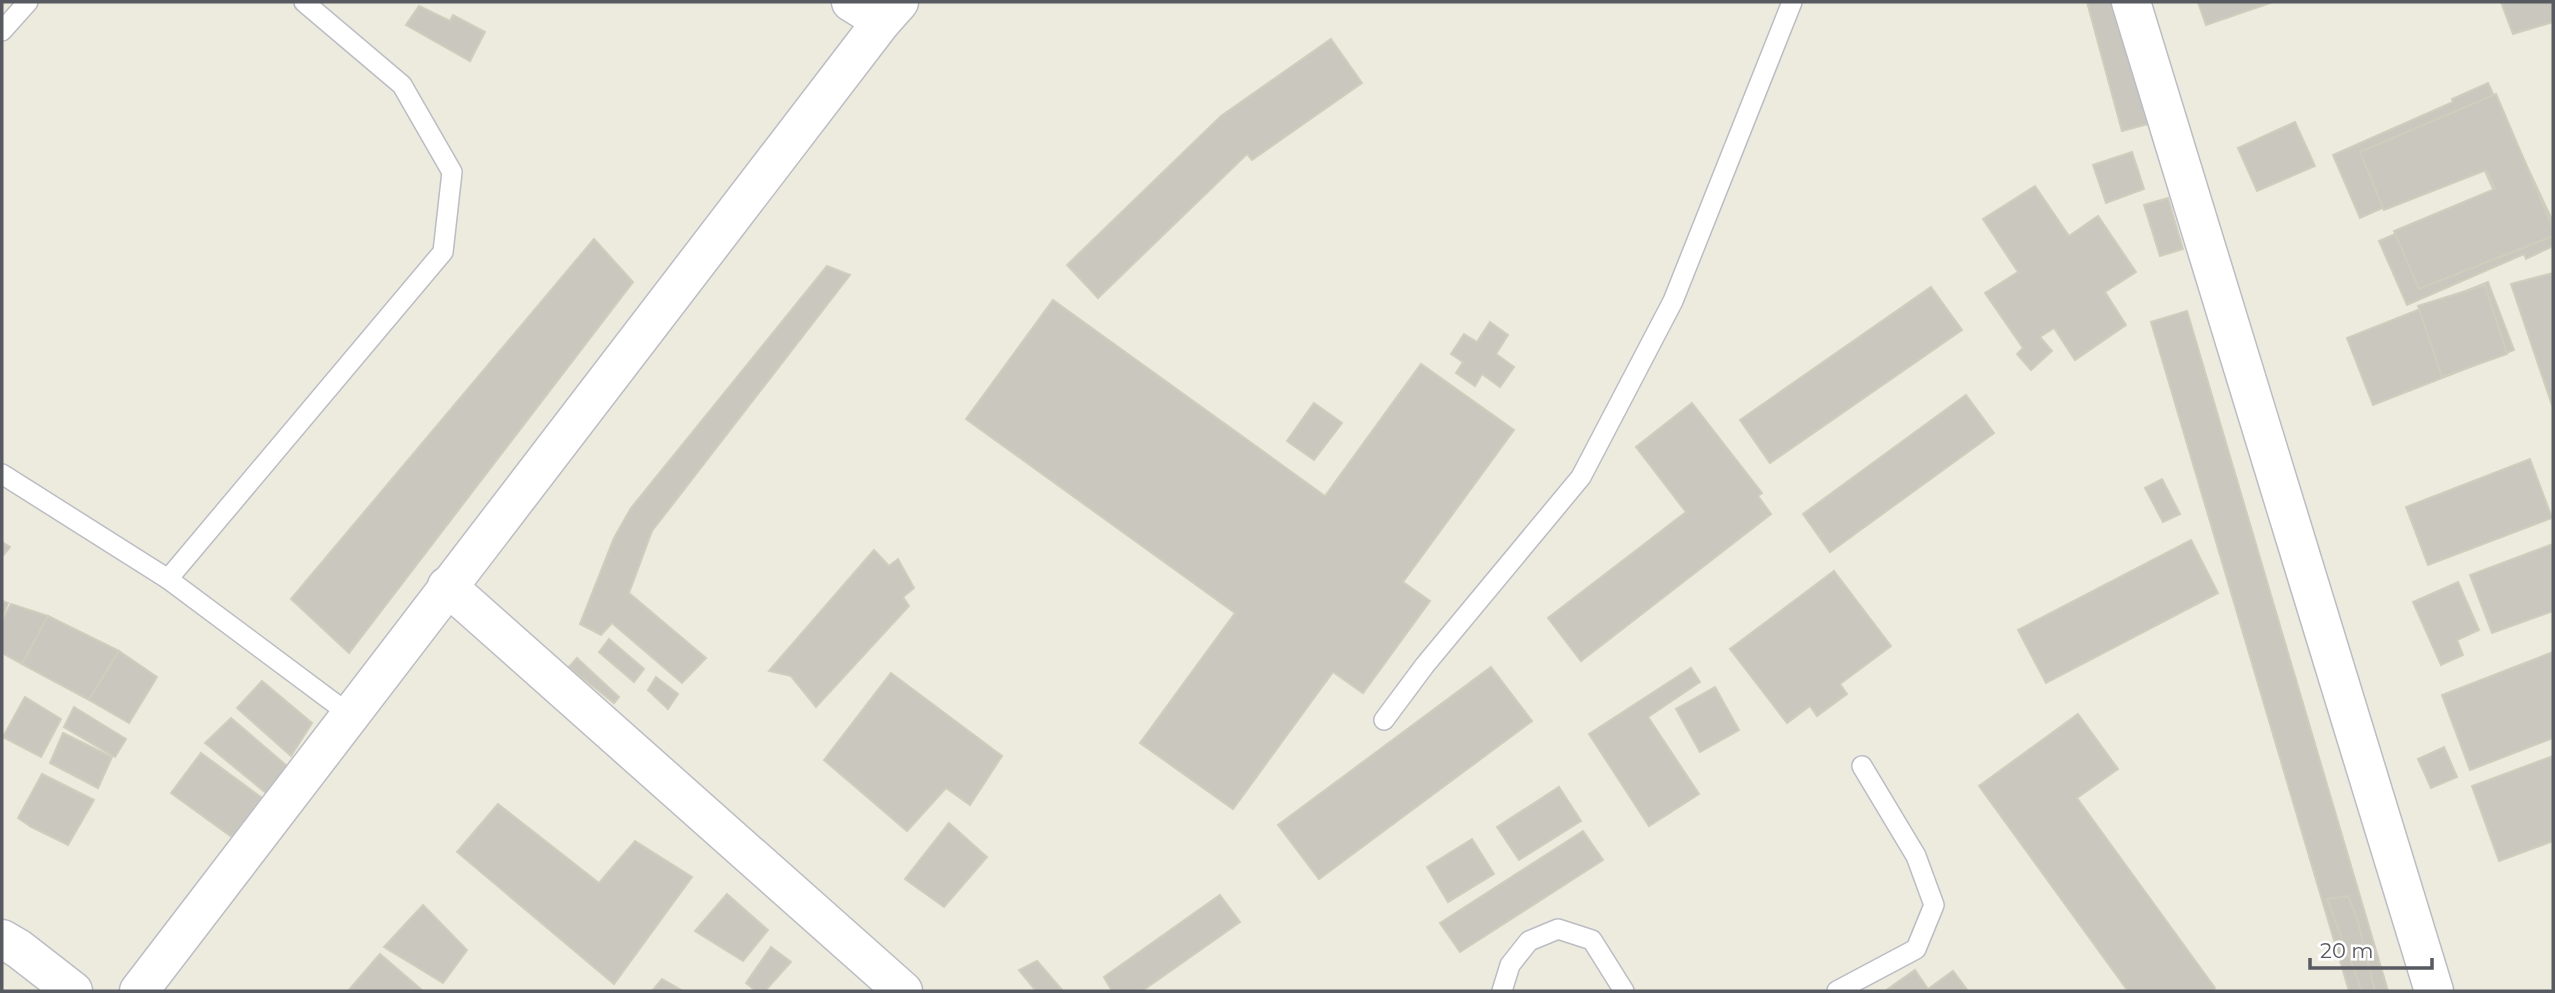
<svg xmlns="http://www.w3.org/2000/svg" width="2555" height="993" font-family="Montserrat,sans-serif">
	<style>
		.building { fill: #c9c7be; stroke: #d1cdbd; stroke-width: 2 }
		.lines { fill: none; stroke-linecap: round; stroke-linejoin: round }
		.service-casing { stroke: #bcbdc4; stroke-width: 22 }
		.minor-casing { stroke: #bcbdc4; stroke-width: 41 }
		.tertiary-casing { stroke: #bcbdc4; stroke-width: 41 }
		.service { stroke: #fff; stroke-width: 19 }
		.minor { stroke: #fff; stroke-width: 38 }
		.tertiary { stroke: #fff; stroke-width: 38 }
	</style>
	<rect width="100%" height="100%" fill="#ecebde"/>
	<g class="building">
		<path d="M2087,2H2114L2148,124L2122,131Z"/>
		<path d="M2198,2H2273L2206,25Z"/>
		<path d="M2501,2H2553V22L2513,34Z"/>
		<path d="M419,6L450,21L453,15L485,32L470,61L406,25Z"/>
		<path d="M1331,39L1362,83L1252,160L1247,154L1098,298L1067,265L1221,116Z"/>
		<path d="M2488,83L2553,222V246L2526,259L2524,254L2407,305L2379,241L2494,191L2482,164L2360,218L2333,155L2453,102L2452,99Z"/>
		<path d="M2496,94L2553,228V236L2419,289L2394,231L2495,189L2486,170L2384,210L2360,152Z"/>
		<path d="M2295,122L2315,166L2257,191L2238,148Z"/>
		<path d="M2132,152L2144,189L2106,203L2093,165Z"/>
		<path d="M2035,186L2069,236L2098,216L2136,272L2105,292L2126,325L2075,360L2054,328L2040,337L2052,351L2031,370L2017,354L2023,348L1985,293L2018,272L1983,219Z"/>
		<path d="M2168,198L2183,249L2160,256L2144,205Z"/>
		<path d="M594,239L633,282L349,653L291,599Z"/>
		<path d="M827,266L850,275L652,531L629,593L706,658L682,683L612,623L601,635L580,624L614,538L631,508Z"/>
		<path d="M2553,273V408L2511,284Z"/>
		<path d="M2488,282L2514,350L2373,405L2347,338Z"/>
		<path d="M2485,285L2507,354L2442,377L2418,306Z"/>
		<path d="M1931,287L1962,330L1770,463L1740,420Z"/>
		<path d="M1053,300L1325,496L1421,364L1514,430L1403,582L1430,601L1363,693L1333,672L1233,809L1140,743L1235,613L966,419Z"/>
		<path d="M2187,311L2388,991H2349L2151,322Z"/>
		<path d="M1490,322L1508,335L1496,354L1514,367L1500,387L1482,374L1475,386L1456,373L1463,362L1451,354L1464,334L1477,342Z"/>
		<path d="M1966,395L1994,433L1830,552L1803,514Z"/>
		<path d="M1314,403L1342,423L1314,460L1287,441Z"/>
		<path d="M1692,403L1762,493L1758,496L1771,514L1581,661L1548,618L1686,512L1636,447Z"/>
		<path d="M2530,459L2552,518L2428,565L2406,507Z"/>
		<path d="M2162,479L2180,514L2163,522L2145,488Z"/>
		<path d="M2191,540L2218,593L2046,683L2018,630Z"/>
		<path d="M2,542L10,547L2,557Z"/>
		<path d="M2553,544V611L2492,633L2470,575Z"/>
		<path d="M874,550L889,566L898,559L914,588L903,597L909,606L816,707L791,676L769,671Z"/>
		<path d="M1834,571L1891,646L1840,684L1847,694L1817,716L1810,706L1787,723L1730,649Z"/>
		<path d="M2458,582L2479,630L2457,640L2463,655L2441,665L2413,602Z"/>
		<path d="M2,601L8,603L2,617Z"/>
		<path d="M11,604L48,616L22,664L2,653V621Z"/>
		<path d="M48,616L119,651L89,700L22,664Z"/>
		<path d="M609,639L644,669L634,682L599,652Z"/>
		<path d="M119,651L157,677L129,723L89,700Z"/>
		<path d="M2553,652V738L2470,770L2442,695Z"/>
		<path d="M577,658L619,697L614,703L569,667Z"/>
		<path d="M1491,667L1532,721L1319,879L1278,825Z"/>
		<path d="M1691,668L1700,682L1648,717L1699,794L1649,826L1589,734Z"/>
		<path d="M891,673L1002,756L970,805L946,788L907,831L824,760Z"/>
		<path d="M656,677L678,694L668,709L648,690Z"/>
		<path d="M262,681L312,723L291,756L237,708Z"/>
		<path d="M1715,687L1739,730L1700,752L1676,709Z"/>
		<path d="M25,697L61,719L41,757L3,737Z"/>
		<path d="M74,707L126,739L115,757L64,727Z"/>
		<path d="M2078,714L2118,769L2077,798L2215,988L2211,991H2128L1979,786Z"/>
		<path d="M231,718L287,766L266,793L205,743Z"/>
		<path d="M63,733L112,757L98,788L50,763Z"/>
		<path d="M2444,747L2457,777L2431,788L2418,759Z"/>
		<path d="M201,753L262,798L232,837L171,793Z"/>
		<path d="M2553,756V841L2499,861L2472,786Z"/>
		<path d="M42,774L94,800L68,845L31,827L18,818Z"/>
		<path d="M1559,787L1581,821L1519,860L1497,827Z"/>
		<path d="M498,804L599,883L635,841L692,877L614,984L457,852Z"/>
		<path d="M949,823L987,857L944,907L905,879Z"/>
		<path d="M1583,831L1603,860L1460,952L1440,923Z"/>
		<path d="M1472,839L1494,874L1448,902L1427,867Z"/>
		<path d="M727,894L768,930L743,961L695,931Z"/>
		<path d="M1220,895L1240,922L1142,991H1112L1104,977Z"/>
		<path d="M2348,896L2357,918L2375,991H2362L2327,899Z"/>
		<path d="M423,905L467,950L443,983L384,947Z"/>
		<path d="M771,947L791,962L765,991H756L746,983Z"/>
		<path d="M380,954L423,991H348Z"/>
		<path d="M1037,961L1063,991H1036L1019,970Z"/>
		<path d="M1915,970L1928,989L1953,971L1968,991H1885Z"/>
		<path d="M662,979L683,991H652Z"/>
	</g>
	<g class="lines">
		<defs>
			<g id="service">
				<path d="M2,31L28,2"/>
				<path d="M2,474L168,579L349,714"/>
				<path d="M168,579L443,252L452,172L402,85L304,2"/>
				<path d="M1384,720L1425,665L1581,477L1673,301L1792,2"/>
				<path d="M1502,991L1510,965L1529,941L1558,929L1592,940L1624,991"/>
				<path d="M1837,991L1916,949L1934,905L1916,856L1862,766"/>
			</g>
			<g id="minor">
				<path d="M851,2L882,21"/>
				<path d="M2131,2L2434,991"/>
				<path d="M447,586L903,991"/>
				<path d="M2,939L19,949L73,991"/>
			</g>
			<path id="tertiary" d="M139,991L882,21L899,2"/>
		</defs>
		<use href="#service" class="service-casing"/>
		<use href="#minor" class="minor-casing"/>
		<use href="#tertiary" class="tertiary-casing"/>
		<use href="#service" class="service"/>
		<use href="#minor" class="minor"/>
		<use href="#tertiary" class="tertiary"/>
	</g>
	<rect width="2555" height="993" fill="none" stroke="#585a61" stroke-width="7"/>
	<path d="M2310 958v10h122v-10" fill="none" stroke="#585a61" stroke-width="3.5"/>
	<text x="2320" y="958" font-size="21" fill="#585a61" stroke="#ffffff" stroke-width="5" paint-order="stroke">20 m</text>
</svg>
